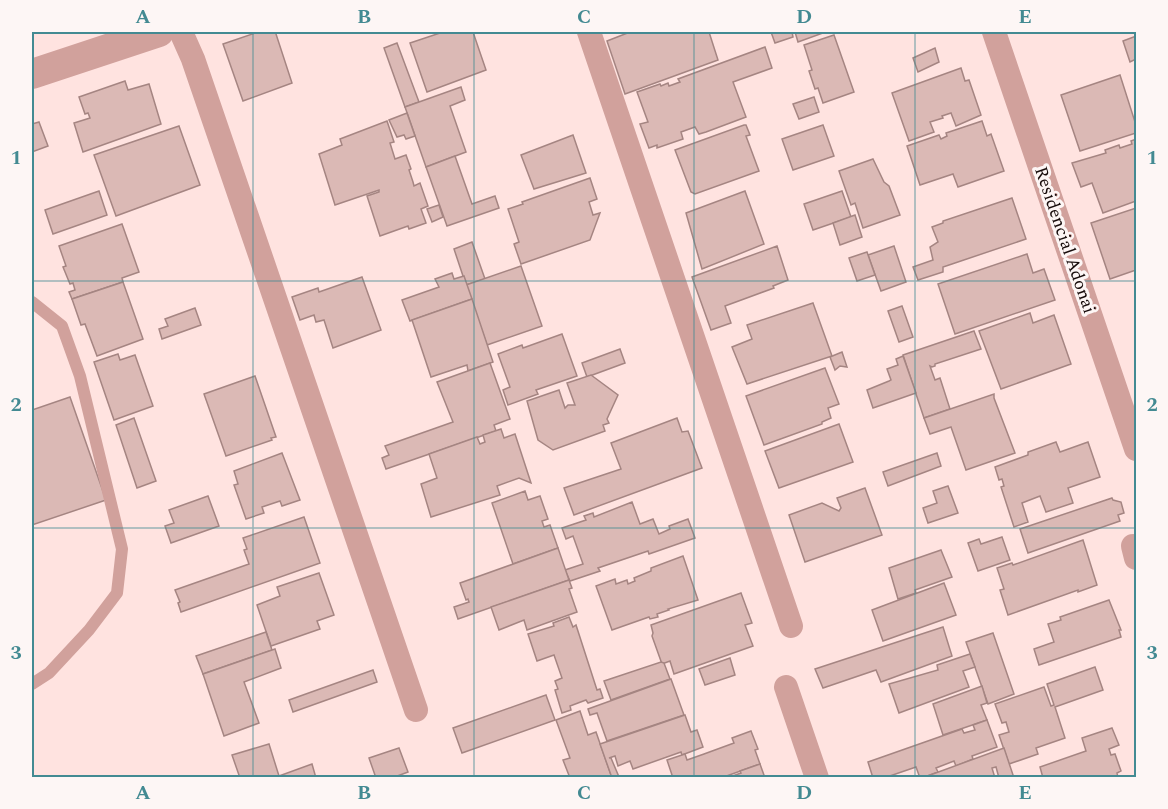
<svg xmlns="http://www.w3.org/2000/svg" width="1168" height="809" font-family="Spectral,serif">
	<style>
		.building { fill: #dbb9b5; stroke: #a58582; stroke-width: 1.5 }
		.lines { fill: none; stroke-linecap: round; stroke-linejoin: round }
		.service { stroke: #d1a19c; stroke-width: 12 }
		.minor { stroke: #d1a19c; stroke-width: 24 }
		.tertiary { stroke: #d1a19c; stroke-width: 30 }
		.grid { fill: none; stroke: #438a92; stroke-width: 1.5; stroke-opacity: 0.55 }
		.labels { text-anchor: middle; dominant-baseline: central; stroke-width: 6; stroke-linejoin: round; paint-order: stroke }
		.street-label { font-size: 18px; fill: #170c0b; stroke: #fdf6f5 }
		.neatline { fill: none; stroke: #438a92; stroke-width: 2 }
		.grid-label { font-size: 20px; text-anchor: middle; font-weight: bold; fill: #438a92 }
	</style>
	<rect width="100%" height="100%" fill="#ffe3e0"/>
	<g class="building">
		<path d="M258,32H275L276,34L292,83L243,101L223,44Z"/>
		<path d="M443,32H473L486,70L427,92L410,43Z"/>
		<path d="M630,32H709L718,60L625,94L607,41Z"/>
		<path d="M771,32H792L793,37L775,43Z"/>
		<path d="M795,32H822L823,33L798,42Z"/>
		<path d="M834,35L854,92L823,103L818,88L815,89L809,71L812,70L804,45Z"/>
		<path d="M1136,36V59L1130,62L1123,41Z"/>
		<path d="M397,43L419,102L405,107L384,48Z"/>
		<path d="M765,47L772,68L733,82L746,117L706,132L699,134L695,127L681,132L683,139L657,148V145L649,148L640,124L648,122L637,92L660,84L661,86L668,83L669,86L680,82L678,79Z"/>
		<path d="M935,48L939,62L918,72L913,58Z"/>
		<path d="M961,68L965,81L969,80L981,115L956,126L951,113L942,116L943,118L930,122L934,132L909,141L892,93Z"/>
		<path d="M1120,75L1136,125V133L1080,151L1061,95Z"/>
		<path d="M125,81L128,90L149,84L161,124L83,152L74,123L90,118L88,113L85,114L79,97Z"/>
		<path d="M461,87L465,100L450,106L466,152L426,167L405,107Z"/>
		<path d="M814,97L819,112L799,119L793,104Z"/>
		<path d="M407,113L415,136L406,139L404,135L397,137L389,120Z"/>
		<path d="M387,121L394,142L390,143L395,159L406,155L411,169L409,170L413,182L414,186L420,183L428,206L421,209L426,223L409,229L408,226L380,236L367,196L379,192V190L335,205L319,154L342,145L340,139Z"/>
		<path d="M982,121L987,136L991,134L1004,171L958,187L953,174L920,185L907,146L939,135L941,139L947,136L946,133Z"/>
		<path d="M39,122L48,146L32,152V124Z"/>
		<path d="M744,125H746L750,135L746,136L759,171L695,194L691,192L675,150Z"/>
		<path d="M823,125L834,156L793,170L782,139Z"/>
		<path d="M179,126L200,185L116,216L94,155Z"/>
		<path d="M573,135L586,173L534,189L521,155Z"/>
		<path d="M1136,139V201L1103,213L1092,183L1081,187L1072,163L1106,153L1105,150L1119,145L1120,148L1132,144L1131,141Z"/>
		<path d="M455,156L472,204L495,196L499,208L447,226L426,167Z"/>
		<path d="M873,159L884,182L889,186L900,215L863,228L855,203L851,205L839,171Z"/>
		<path d="M590,178L597,199L589,202L593,215L600,213L590,240L521,264L514,244L519,242L508,209L523,204L522,202Z"/>
		<path d="M99,191L107,215L53,234L45,210Z"/>
		<path d="M745,191L764,244L702,269L686,213Z"/>
		<path d="M842,191L851,217L813,230L804,204Z"/>
		<path d="M1012,198L1026,239L952,264L943,267V272L918,280L913,267L933,260L930,247L938,242L932,227L943,223V221Z"/>
		<path d="M439,205L443,217L432,222L427,209Z"/>
		<path d="M1136,208V270L1110,279L1091,223Z"/>
		<path d="M855,215L862,237L840,245L833,223Z"/>
		<path d="M122,224L139,272L122,278L123,282L72,299L69,292L75,290L73,283L70,284L63,267L66,266L59,246Z"/>
		<path d="M472,242L485,279L466,285L454,249Z"/>
		<path d="M777,246L788,280L773,286L774,288L725,306L731,323L711,330L692,277Z"/>
		<path d="M894,246L906,282L881,291L868,255Z"/>
		<path d="M867,252L875,275L857,281L849,258Z"/>
		<path d="M1027,254L1033,273L1044,269L1055,300L955,334L938,284Z"/>
		<path d="M521,266L542,326L487,345L466,285Z"/>
		<path d="M452,273L454,279L464,276L472,299L410,321L402,300L439,287L435,279Z"/>
		<path d="M362,277L381,330L333,348L324,320L316,322L314,315L300,320L292,297L318,288L319,292Z"/>
		<path d="M123,282L143,339L97,356L85,324L81,325L72,299Z"/>
		<path d="M472,299L493,362L468,371L467,365L431,377L412,320Z"/>
		<path d="M813,303L832,356L747,384L732,347L752,339L747,325Z"/>
		<path d="M902,306L913,337L899,342L888,311Z"/>
		<path d="M195,308L201,325L162,339L159,329L168,326L165,319Z"/>
		<path d="M1030,313L1033,323L1054,315L1071,364L1001,389L979,331Z"/>
		<path d="M974,331L981,349L935,364V366L932,367L930,366L935,380L940,378L950,409L924,418L903,355Z"/>
		<path d="M562,334L577,376L536,390L538,394L508,405L503,390L510,387L498,354L522,345L523,348Z"/>
		<path d="M620,349L625,363L587,377L582,363Z"/>
		<path d="M842,352L847,367L840,366L835,370L830,357Z"/>
		<path d="M118,354L120,360L135,355L153,406L114,420L94,362Z"/>
		<path d="M903,356L916,393L873,408L867,390L889,381L891,380L887,369L898,365L896,359Z"/>
		<path d="M490,363L510,419L494,425L496,431L386,469L382,458L389,455L385,446L453,422L437,382Z"/>
		<path d="M825,368L839,404L828,408L831,418L822,422V424L764,445L746,396Z"/>
		<path d="M591,375L618,395L607,419L609,423L603,425L605,431L553,450L538,440L527,401L559,390L565,408L568,405H575L567,383Z"/>
		<path d="M255,376L276,437L271,438L272,440L226,456L204,394Z"/>
		<path d="M994,394V398L1015,453L966,470L951,427L930,434L924,418Z"/>
		<path d="M70,397L106,500L32,525V410Z"/>
		<path d="M134,418L156,481L137,488L116,425Z"/>
		<path d="M677,418L682,432L688,431L702,468L574,515L564,488L621,469L611,443Z"/>
		<path d="M839,424L853,462L779,488L765,451Z"/>
		<path d="M501,429L504,438L515,434L531,483L519,478L497,486L500,495L431,517L421,484L437,478L429,454L477,437L480,444L485,442L483,435Z"/>
		<path d="M1056,442L1060,452L1088,442L1100,477L1068,488L1073,503L1046,512L1040,496L1022,503L1028,522L1014,527L1001,487L1004,486L1002,479L999,480L995,467L1028,455V452Z"/>
		<path d="M282,453L300,500L282,506L280,501L262,507L264,513L246,519L234,485L238,484L234,471Z"/>
		<path d="M937,453L941,466L888,486L883,472Z"/>
		<path d="M948,486L958,513L928,523L923,508L937,503L933,491Z"/>
		<path d="M865,488L882,535L805,562L789,515L822,503L839,511L841,508L837,498Z"/>
		<path d="M525,491L528,500L540,496L548,519L542,521L544,527L550,525L558,548L513,564L492,503Z"/>
		<path d="M208,496L219,526L171,543L165,526L174,523L169,510Z"/>
		<path d="M1112,498L1113,500L1121,502L1124,513L1118,515L1120,521L1028,553L1020,529Z"/>
		<path d="M632,502L640,524L653,519L659,534L670,529L669,526L688,519L695,538L649,554L648,551L598,568L600,571L570,581L565,570L583,564L573,536L566,539L562,528L586,520L584,516L593,513L594,517Z"/>
		<path d="M304,517L320,563L181,612L178,603L180,602L175,590L249,564L244,550L247,549L243,538Z"/>
		<path d="M1002,537L1010,560L978,571L968,543L979,539L981,544Z"/>
		<path d="M1083,540L1097,585L1078,592V590L1008,615L1000,590L1004,589L997,568L1012,563L1013,565Z"/>
		<path d="M558,548L569,580L458,619L454,607L469,602L468,599L466,600L460,583Z"/>
		<path d="M941,550L952,577L915,590L916,593L898,599L889,568Z"/>
		<path d="M683,556L698,600L668,609L669,610L657,614L658,617L650,619L649,617L612,630L596,586L615,579L616,584L627,580L628,584L635,581L634,578L651,571V568Z"/>
		<path d="M319,573L334,615L317,621L320,629L271,646L257,605L280,596L277,587Z"/>
		<path d="M569,580L572,588L569,589L577,612L527,630L524,620L499,630L491,607Z"/>
		<path d="M944,583L956,615L883,641L872,610Z"/>
		<path d="M741,593L752,623L745,625L753,646L674,674L670,661L662,664L652,636L653,633L651,625Z"/>
		<path d="M1109,600L1121,630H1119L1121,637L1039,665L1034,649L1054,642L1048,624L1061,620L1060,617Z"/>
		<path d="M569,617L573,627L576,625L597,690L600,689L603,698L588,703L586,700L570,706L571,710L562,713L555,690L558,689L555,681L562,678L554,655L537,661L528,634L554,626L553,623Z"/>
		<path d="M943,627L952,656L881,682L876,670L823,688L815,669Z"/>
		<path d="M266,632L272,650L203,674L196,656Z"/>
		<path d="M993,633L1014,694L988,704L966,642Z"/>
		<path d="M275,649L281,668L244,682L259,723L224,736L203,674Z"/>
		<path d="M970,654L975,667L963,671L969,687L899,713L889,684L938,670L937,665Z"/>
		<path d="M730,658L735,675L705,685L699,669Z"/>
		<path d="M661,662L664,663L670,679L611,700L604,681Z"/>
		<path d="M1095,667L1103,690L1055,707L1065,738L1036,748L1038,754L1009,764L999,735L1009,732L1006,722L1002,723L995,704L1044,687L1051,706L1054,705L1047,684Z"/>
		<path d="M373,670L377,682L293,712L289,700Z"/>
		<path d="M671,679L684,715L607,741L597,713L590,715L588,709Z"/>
		<path d="M982,686L987,703L981,705L987,720L943,735L933,704Z"/>
		<path d="M546,695L555,720L462,753L453,728Z"/>
		<path d="M580,711L588,735L596,732L611,775L604,778H570L563,760L570,758L556,720Z"/>
		<path d="M685,715L691,732L697,730L703,747L682,755L681,752L633,769L630,761L618,766L615,756L609,758H611L619,777L612,778L600,744Z"/>
		<path d="M987,720L997,747L972,756L973,759L956,766L954,761L936,768L938,772L922,778H920L916,767L884,778H873L868,762L962,729L964,733L975,730L973,725Z"/>
		<path d="M1112,728L1119,745L1109,749L1111,755L1115,754L1121,771L1117,773L1118,778H1043L1040,767L1086,751L1082,738Z"/>
		<path d="M751,731L758,749L755,750L760,764L721,778H673L667,760L685,754L687,760L704,754L734,743L732,738Z"/>
		<path d="M269,744L279,776L312,764L316,778H240L232,755Z"/>
		<path d="M399,748L408,772L392,778H376L369,758Z"/>
		<path d="M1004,748L1014,778H999L996,767L992,768L995,778H922Z"/>
		<path d="M760,764L765,778H727L741,773L740,771Z"/>
	</g>
	<g class="lines">
		<path class="service" d="M32,302L62,326L80,376L122,549L117,593L89,630L49,673L32,684"/>
		<g class="minor">
			<path d="M181,32L193,59L416,710"/>
			<path d="M589,32L791,626"/>
			<path d="M994,32L1136,449"/>
			<path d="M1133,546L1136,558"/>
			<path d="M786,687L817,778"/>
		</g>
		<path class="tertiary" d="M32,74L159,32"/>
	</g>
	<path class="grid" d="M253,32V778M474,32V778M694,32V778M915,32V778M32,281H1136M32,528H1136"/>
	<g class="labels">
		<g class="street-label">
			<text transform="translate(1065 240) rotate(71)">Residencial Adonai</text>
		</g>
	</g>
	<rect width="1168" height="809" fill="none" stroke="#fdf6f5" stroke-width="66"/>
	<rect x="33" y="33" width="1102" height="743" class="neatline"/>
	<g class="grid-label">
		<text x="143" y="23">A</text>
		<text x="364" y="23">B</text>
		<text x="584" y="23">C</text>
		<text x="804" y="23">D</text>
		<text x="1025" y="23">E</text>
		<text x="16" y="164">1</text>
		<text x="1152" y="164">1</text>
		<text x="16" y="411">2</text>
		<text x="1152" y="411">2</text>
		<text x="16" y="659">3</text>
		<text x="1152" y="659">3</text>
		<text x="143" y="799">A</text>
		<text x="364" y="799">B</text>
		<text x="584" y="799">C</text>
		<text x="804" y="799">D</text>
		<text x="1025" y="799">E</text>
	</g>
</svg>
